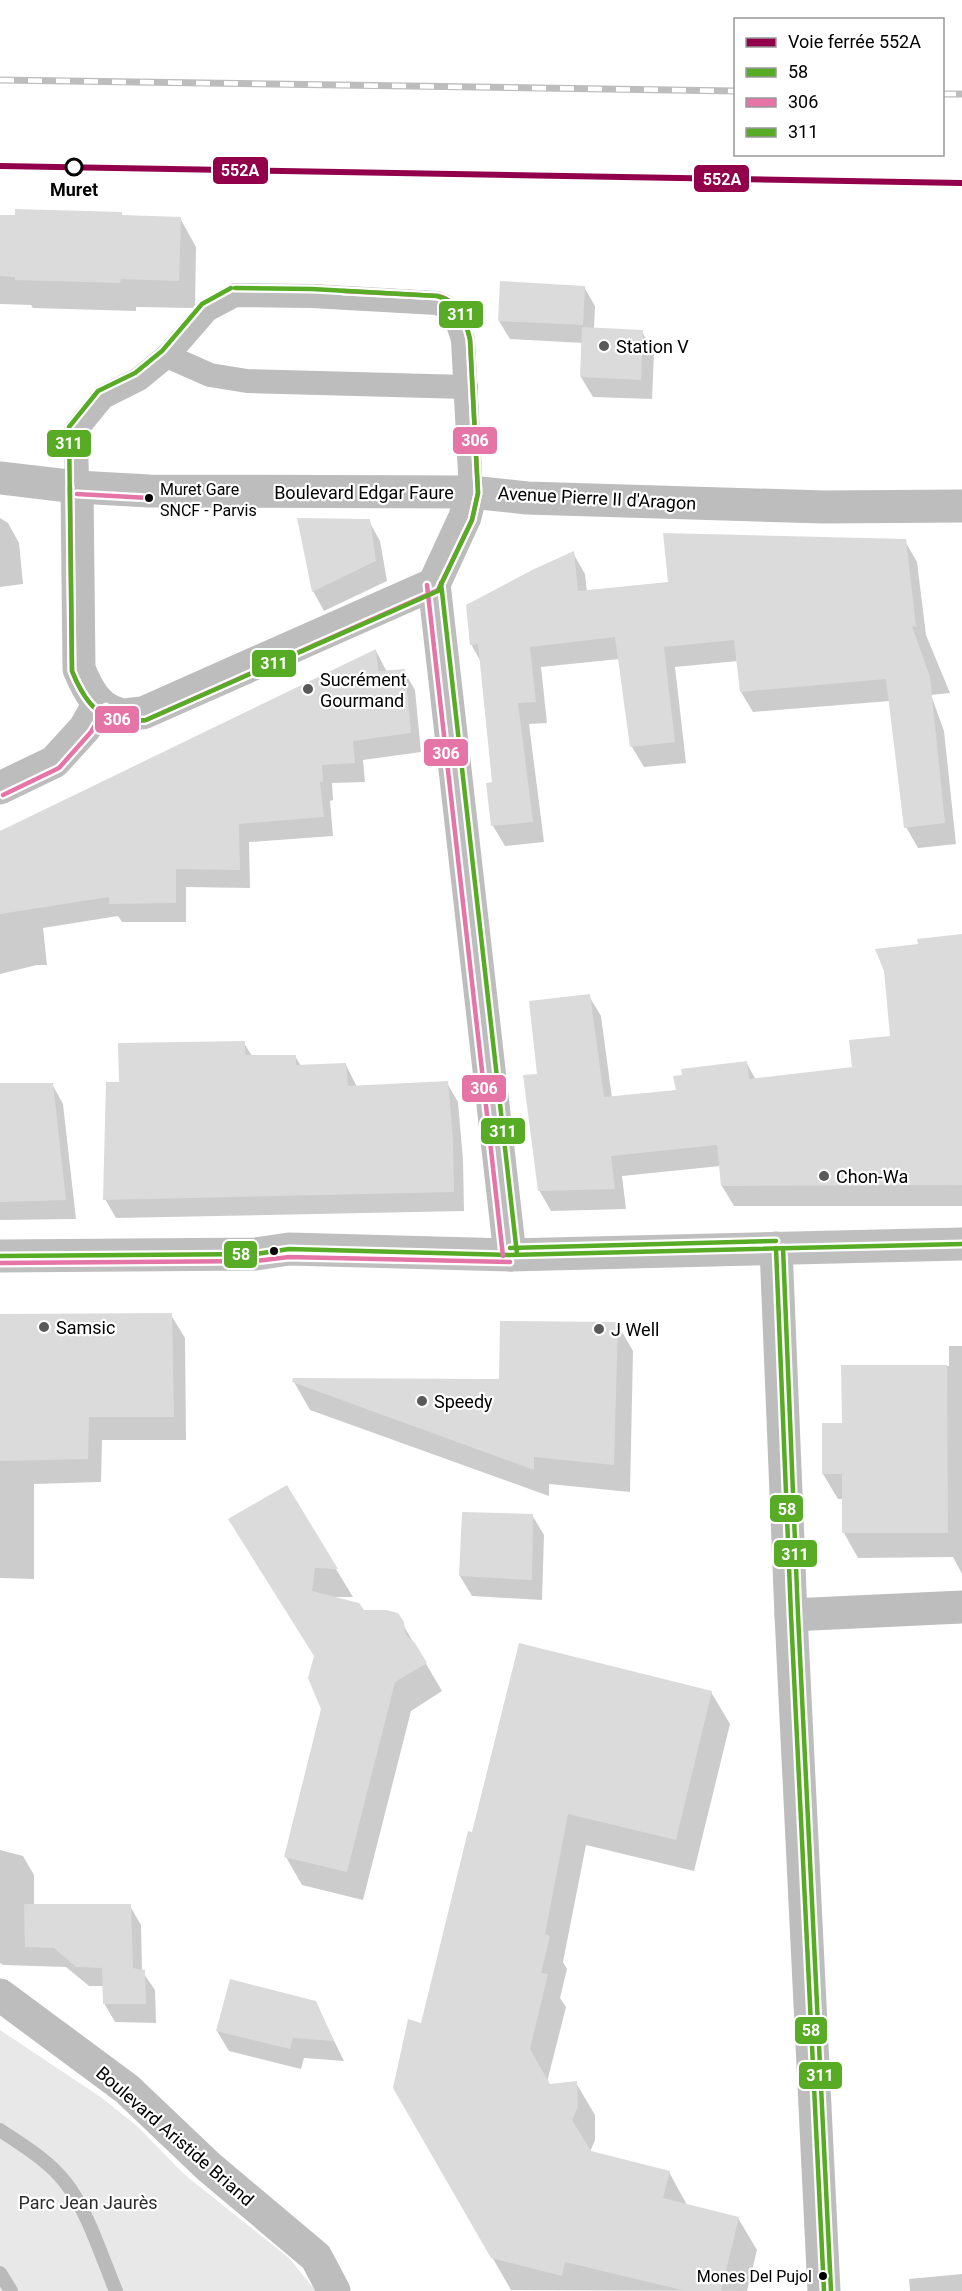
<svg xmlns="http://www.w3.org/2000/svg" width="962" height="2291" font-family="Roboto,sans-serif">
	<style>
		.green { fill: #e8e8e8 }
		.shadow { fill: #0003 }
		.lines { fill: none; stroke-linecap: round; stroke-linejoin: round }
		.stream { stroke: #bababa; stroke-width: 14 }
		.building { fill: #dbdbdb }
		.service { stroke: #bdbdbd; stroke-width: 24 }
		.minor { stroke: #bdbdbd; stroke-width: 33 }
		.secondary { stroke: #bfbfbf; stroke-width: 33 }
		.rail-casing { stroke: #bdbdbd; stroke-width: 7 }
		.rail { stroke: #fff; stroke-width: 4.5; stroke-dasharray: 14; stroke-linecap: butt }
		.bus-1-casing { stroke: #fff; stroke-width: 9 }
		.bus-2-casing { stroke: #fff; stroke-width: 9 }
		.bus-3-casing { stroke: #fff; stroke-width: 9 }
		.bus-1 { stroke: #58ac25; stroke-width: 4.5 }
		.bus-2 { stroke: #e675a7; stroke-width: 4.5 }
		.bus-3 { stroke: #58ac25; stroke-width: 4.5 }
		.rail-1-casing { stroke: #fff; stroke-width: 10 }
		.rail-1 { stroke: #92004c; stroke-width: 6 }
		.stop-dot { fill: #fff; stroke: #000; stroke-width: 3 }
		.poi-dot { fill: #595959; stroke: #fff; stroke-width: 2 }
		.bus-dot { fill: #000; stroke: #fff; stroke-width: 2 }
		.labels { text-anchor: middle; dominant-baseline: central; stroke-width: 4.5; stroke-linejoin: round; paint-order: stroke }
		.bus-label { font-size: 16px; fill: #000; stroke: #fff; text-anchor: start }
		.stop-label { font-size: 18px; font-weight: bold; fill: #000; stroke: #fff }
		.poi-label { font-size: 18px; fill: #000; stroke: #fff; text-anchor: start }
		.street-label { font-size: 18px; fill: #000; stroke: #fff }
		.park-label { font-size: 18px; fill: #2c2c2c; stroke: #fff }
		.line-badge { stroke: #fff; stroke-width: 2 }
		.badge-label { font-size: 16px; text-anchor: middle; font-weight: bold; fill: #fff }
	</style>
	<rect width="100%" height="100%" fill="#fff"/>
	<path class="green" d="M0,2030L102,2098L137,2126L185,2175L289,2258L316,2291H0Z"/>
	<g class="shadow">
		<path d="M0,216L180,218L196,247L195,308L136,307V311L33,308L31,305L0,304Z"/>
		<path d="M584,287L595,306L594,329L642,332L654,352L652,399L593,397L581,377L583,343L510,339L499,321Z"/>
		<path d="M0,518L8,523L19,543L23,584L0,587Z"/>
		<path d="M369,521L380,541L387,581L324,611L313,591Z"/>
		<path d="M905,541L917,562L926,635L950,693L931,695L944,731L956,844L918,848L906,827L890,701L753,712L741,692L738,661L675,667L686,763L644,767L632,747L619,659L541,667L547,723L529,724L544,842L505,846L493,826L494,783L481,662L471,644L573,553L585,574L587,592L670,583Z"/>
		<path d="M376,651L387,672L404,671L415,690L421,752L363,760L365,782L332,783L333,800L330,801L333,836L249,842L250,888L186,887V922H122L118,916L43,928L47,965H37L0,974V832Z"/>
		<path d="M962,935V1206H734L722,1186L720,1166L622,1176L626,1209L551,1211L539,1190L538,1075L589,996L601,1016L612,1098L677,1091L746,1062L756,1080L854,1068L891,1038L920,946Z"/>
		<path d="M244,1043L252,1056H295L301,1066L346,1065L357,1087L447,1083L458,1102L463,1160L464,1211L116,1218L105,1199L120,1083Z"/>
		<path d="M52,1084L63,1104L76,1219L0,1220V1085Z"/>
		<path d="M0,1315H171L185,1338L186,1440H102L101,1482L34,1484V1579L0,1578Z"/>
		<path d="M617,1323L633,1351L630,1492L549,1484V1496L310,1410L294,1382L500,1380Z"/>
		<path d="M949,1346H962V1574L953,1557L858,1558L844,1533V1499H838L823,1474L843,1424V1367L949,1366Z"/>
		<path d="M286,1487L353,1597H329L363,1612L402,1623L442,1691L411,1711L363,1900L302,1885L286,1857L323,1709Z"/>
		<path d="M532,1515L544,1535L542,1600L472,1596L460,1576Z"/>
		<path d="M711,1692L730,1724L694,1871L586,1845L563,1962L567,1969L560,1998L566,2007L547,2082L549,2085L576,2083L595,2115V2140L590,2152L669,2172L687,2205L738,2218L757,2250L747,2291L511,2290L394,2087L423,2024L473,1834Z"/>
		<path d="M0,1850L23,1856L34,1875V1905L130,1906L141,1925L142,1971L155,1990L156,2023L115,2022L104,2003V1986H89L66,1967L3,1965L0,1963Z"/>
		<path d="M315,2002L344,2061L304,2058L301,2069L229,2051L217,2031Z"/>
		<path d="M962,2274V2291H910L909,2279Z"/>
	</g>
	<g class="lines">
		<g class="stream">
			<path d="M0,2130C22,2145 48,2160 65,2182C87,2209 102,2258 116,2291"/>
			<path d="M0,2273L11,2291"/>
		</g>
	</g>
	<g class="building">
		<path d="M15,209L122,212V215L181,217L179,281L121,279L120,283L15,280V277L0,276V215H15Z"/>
		<path d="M500,281L585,286L583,325L498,321Z"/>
		<path d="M582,327L643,330L641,380L580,377Z"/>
		<path d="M297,518L370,519L376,561L312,592Z"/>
		<path d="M663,533L906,539L916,627L912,626L930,677L945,823L904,828L886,679L740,692L734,640L664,647L675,742L630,747L615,637L530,647L536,702L518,703L533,822L491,826L486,783L492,782L478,644L470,645L466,605L532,570L574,551L578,591L668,582Z"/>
		<path d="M376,649L378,671L405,669L411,733L353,741L355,763L322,765L323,782H320L324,817L239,824L240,870L176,869V903L109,904V897L0,914V831Z"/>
		<path d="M962,934V1185L721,1186L717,1145L611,1156L615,1189L538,1191L523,1075L537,1074L529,1001L590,994L604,1097L676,1090L673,1076L682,1075L681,1069L747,1061L749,1079L852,1067L849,1040L890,1036L884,971L875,949L918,944L917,939Z"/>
		<path d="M245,1041V1055H296V1065L346,1063L348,1086L448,1081L453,1140L454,1192L103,1200L106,1082H119L118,1043Z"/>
		<path d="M0,1083H53L66,1200L0,1202Z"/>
		<path d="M172,1313L174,1417H89L88,1459L0,1461V1314Z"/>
		<path d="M500,1321L618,1322L614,1465L534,1457V1470L292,1382L293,1378L499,1379Z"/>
		<path d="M841,1365H947L948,1533H842V1474H822V1423H842Z"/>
		<path d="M287,1485L338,1569L315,1568L312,1591L359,1603L364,1610H386L398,1613L404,1622L406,1635L415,1643L427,1663L395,1682L347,1872L284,1857L321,1709L308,1678L314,1656L228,1519Z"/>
		<path d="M462,1512L533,1514L532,1580L459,1576Z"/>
		<path d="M519,1643L712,1691L676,1840L568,1814L545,1934L550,1936L541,1973L548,1974L530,2049L550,2084L577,2081L578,2107L572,2120L591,2151L670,2171L663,2198L739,2217L721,2291H686L565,2262L562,2276L491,2258L393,2088L408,2019L421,2023L468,1831L472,1832Z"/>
		<path d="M24,1904H131L133,1968L145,1970L146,2004H103L102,1968L76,1967L54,1948L25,1947Z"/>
		<path d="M230,1979L316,2001L334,2041L293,2038L290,2049L216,2031Z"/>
	</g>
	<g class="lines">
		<g class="service">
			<path d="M167,356L210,375L247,381L466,387"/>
			<path d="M77,487L76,430L103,397L139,379L167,356L207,310L235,295L312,296L437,303C453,308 459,325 463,340L471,492"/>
		</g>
		<g class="minor">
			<path d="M0,478L77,487L149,491L471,492L527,498L824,507L962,506"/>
			<path d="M77,487L79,669C87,688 96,708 119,714C125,716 135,713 143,713L434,584L465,517L471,492"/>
			<path d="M434,584L510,1255"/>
			<path d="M0,788L54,762L85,728L99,703"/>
			<path d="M776,1248L791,1615L824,2291"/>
			<path d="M791,1615L962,1607"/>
			<path d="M0,1995L127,2089L209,2167L316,2257L334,2291"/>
		</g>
		<path class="secondary" d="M0,1256L256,1254L289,1249L510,1255L962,1244"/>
		<defs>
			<g id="rail">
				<path d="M0,80L736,91"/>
				<path d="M942,94H962"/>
			</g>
		</defs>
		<use href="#rail" class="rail-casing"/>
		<use href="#rail" class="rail"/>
		<defs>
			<g id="bus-1">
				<path d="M776,1248L791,1615L824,2291"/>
				<path d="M0,1256L256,1254L289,1249L510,1255L962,1244"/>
			</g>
			<g id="bus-2">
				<path d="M70,487L72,671C87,708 104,726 146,720L438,590L472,520L478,493L470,340C466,322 458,301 439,296L343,291"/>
				<path d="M77,494L149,498"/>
				<path d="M427,585L503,1256"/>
				<path d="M3,795L59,768L91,732L106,707"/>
				<path d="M0,1263L256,1261L289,1257L510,1262"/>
			</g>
			<g id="bus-3">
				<path d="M231,288L202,304L162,351L135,373L98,391L69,427L72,671C87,708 104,726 146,720L438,591L472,520L478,493L470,339C466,320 458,301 437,296L312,289L235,288"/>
				<path d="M441,583L517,1254"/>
				<path d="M510,1248L776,1241"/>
				<path d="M783,1248L798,1615L831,2291"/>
			</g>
		</defs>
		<use href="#bus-1" class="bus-1-casing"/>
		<use href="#bus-2" class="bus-2-casing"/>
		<use href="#bus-3" class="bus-3-casing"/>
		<use href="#bus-1" class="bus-1"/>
		<use href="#bus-2" class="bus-2"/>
		<use href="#bus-3" class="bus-3"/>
		<defs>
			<path id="rail-1" d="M0,166L962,183"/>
		</defs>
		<use href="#rail-1" class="rail-1-casing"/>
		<use href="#rail-1" class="rail-1"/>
	</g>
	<circle class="stop-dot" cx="74" cy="167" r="8"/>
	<g class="poi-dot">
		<circle cx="604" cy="346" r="6"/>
		<circle cx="308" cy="689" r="6"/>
		<circle cx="824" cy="1176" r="6"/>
		<circle cx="44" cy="1327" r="6"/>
		<circle cx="599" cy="1329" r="6"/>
		<circle cx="422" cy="1401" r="6"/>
	</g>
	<g class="bus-dot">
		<circle cx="149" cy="498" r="5"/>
		<circle cx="274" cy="1251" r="5"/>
		<circle cx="823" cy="2276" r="5"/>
	</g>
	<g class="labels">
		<g class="bus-label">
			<text x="160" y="489">Muret Gare<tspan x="160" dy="21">SNCF - Parvis</tspan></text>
			<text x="812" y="2276" text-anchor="end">Mones Del Pujol</text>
		</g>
		<g class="stop-label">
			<text x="74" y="189">Muret</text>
		</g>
		<g class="poi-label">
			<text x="616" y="346">Station V</text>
			<text x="320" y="679">Sucrément<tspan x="320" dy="21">Gourmand</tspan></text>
			<text x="836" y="1176">Chon-Wa</text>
			<text x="56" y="1327">Samsic</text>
			<text x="611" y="1329">J Well</text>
			<text x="434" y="1401">Speedy</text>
		</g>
		<g class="street-label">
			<text x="364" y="492">Boulevard Edgar Faure</text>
			<text transform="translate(597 498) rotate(3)">Avenue Pierre II d'Aragon</text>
			<text transform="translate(175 2136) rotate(41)">Boulevard Aristide Briand</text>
		</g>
		<g class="park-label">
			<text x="88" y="2202">Parc Jean Jaurès</text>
		</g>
	</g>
	<g class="line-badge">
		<rect x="212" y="156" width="57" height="29" rx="6" fill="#92004c"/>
		<rect x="693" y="164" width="57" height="29" rx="6" fill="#92004c"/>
		<rect x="438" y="300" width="46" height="29" rx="6" fill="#58ac25"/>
		<rect x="452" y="426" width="46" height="29" rx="6" fill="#e675a7"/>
		<rect x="46" y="429" width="46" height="29" rx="6" fill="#58ac25"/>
		<rect x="251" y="649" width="46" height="29" rx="6" fill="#58ac25"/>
		<rect x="94" y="705" width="46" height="29" rx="6" fill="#e675a7"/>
		<rect x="423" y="738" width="46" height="29" rx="6" fill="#e675a7"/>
		<rect x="461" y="1074" width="46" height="29" rx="6" fill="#e675a7"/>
		<rect x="480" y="1117" width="46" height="28" rx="6" fill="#58ac25"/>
		<rect x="223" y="1240" width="35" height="29" rx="6" fill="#58ac25"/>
		<rect x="769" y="1494" width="35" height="29" rx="6" fill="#58ac25"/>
		<rect x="773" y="1539" width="45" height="29" rx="6" fill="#58ac25"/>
		<rect x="794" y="2016" width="34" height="29" rx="6" fill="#58ac25"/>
		<rect x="798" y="2061" width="45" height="29" rx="6" fill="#58ac25"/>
	</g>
	<g class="badge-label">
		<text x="240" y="176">552A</text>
		<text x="722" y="185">552A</text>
		<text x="461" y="320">311</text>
		<text x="475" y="446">306</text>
		<text x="69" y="449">311</text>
		<text x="274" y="669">311</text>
		<text x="117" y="725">306</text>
		<text x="446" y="759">306</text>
		<text x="484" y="1094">306</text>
		<text x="503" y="1137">311</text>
		<text x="241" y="1260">58</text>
		<text x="787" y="1515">58</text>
		<text x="795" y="1560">311</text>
		<text x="811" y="2036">58</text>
		<text x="820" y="2081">311</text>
	</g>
	<rect x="734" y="18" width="210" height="138" fill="#ffffff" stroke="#999999" stroke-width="1.5"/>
	<rect x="746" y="38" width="30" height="9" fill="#92004c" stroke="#999999" stroke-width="1.5"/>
	<text x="788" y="48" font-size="18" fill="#000000">Voie ferrée 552A</text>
	<rect x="746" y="68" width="30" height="9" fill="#58ac25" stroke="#999999" stroke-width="1.5"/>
	<text x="788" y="78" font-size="18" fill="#000000">58</text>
	<rect x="746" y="98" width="30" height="9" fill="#e675a7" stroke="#999999" stroke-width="1.5"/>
	<text x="788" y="108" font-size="18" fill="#000000">306</text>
	<rect x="746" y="128" width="30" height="9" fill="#58ac25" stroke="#999999" stroke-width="1.5"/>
	<text x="788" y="138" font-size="18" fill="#000000">311</text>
</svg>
